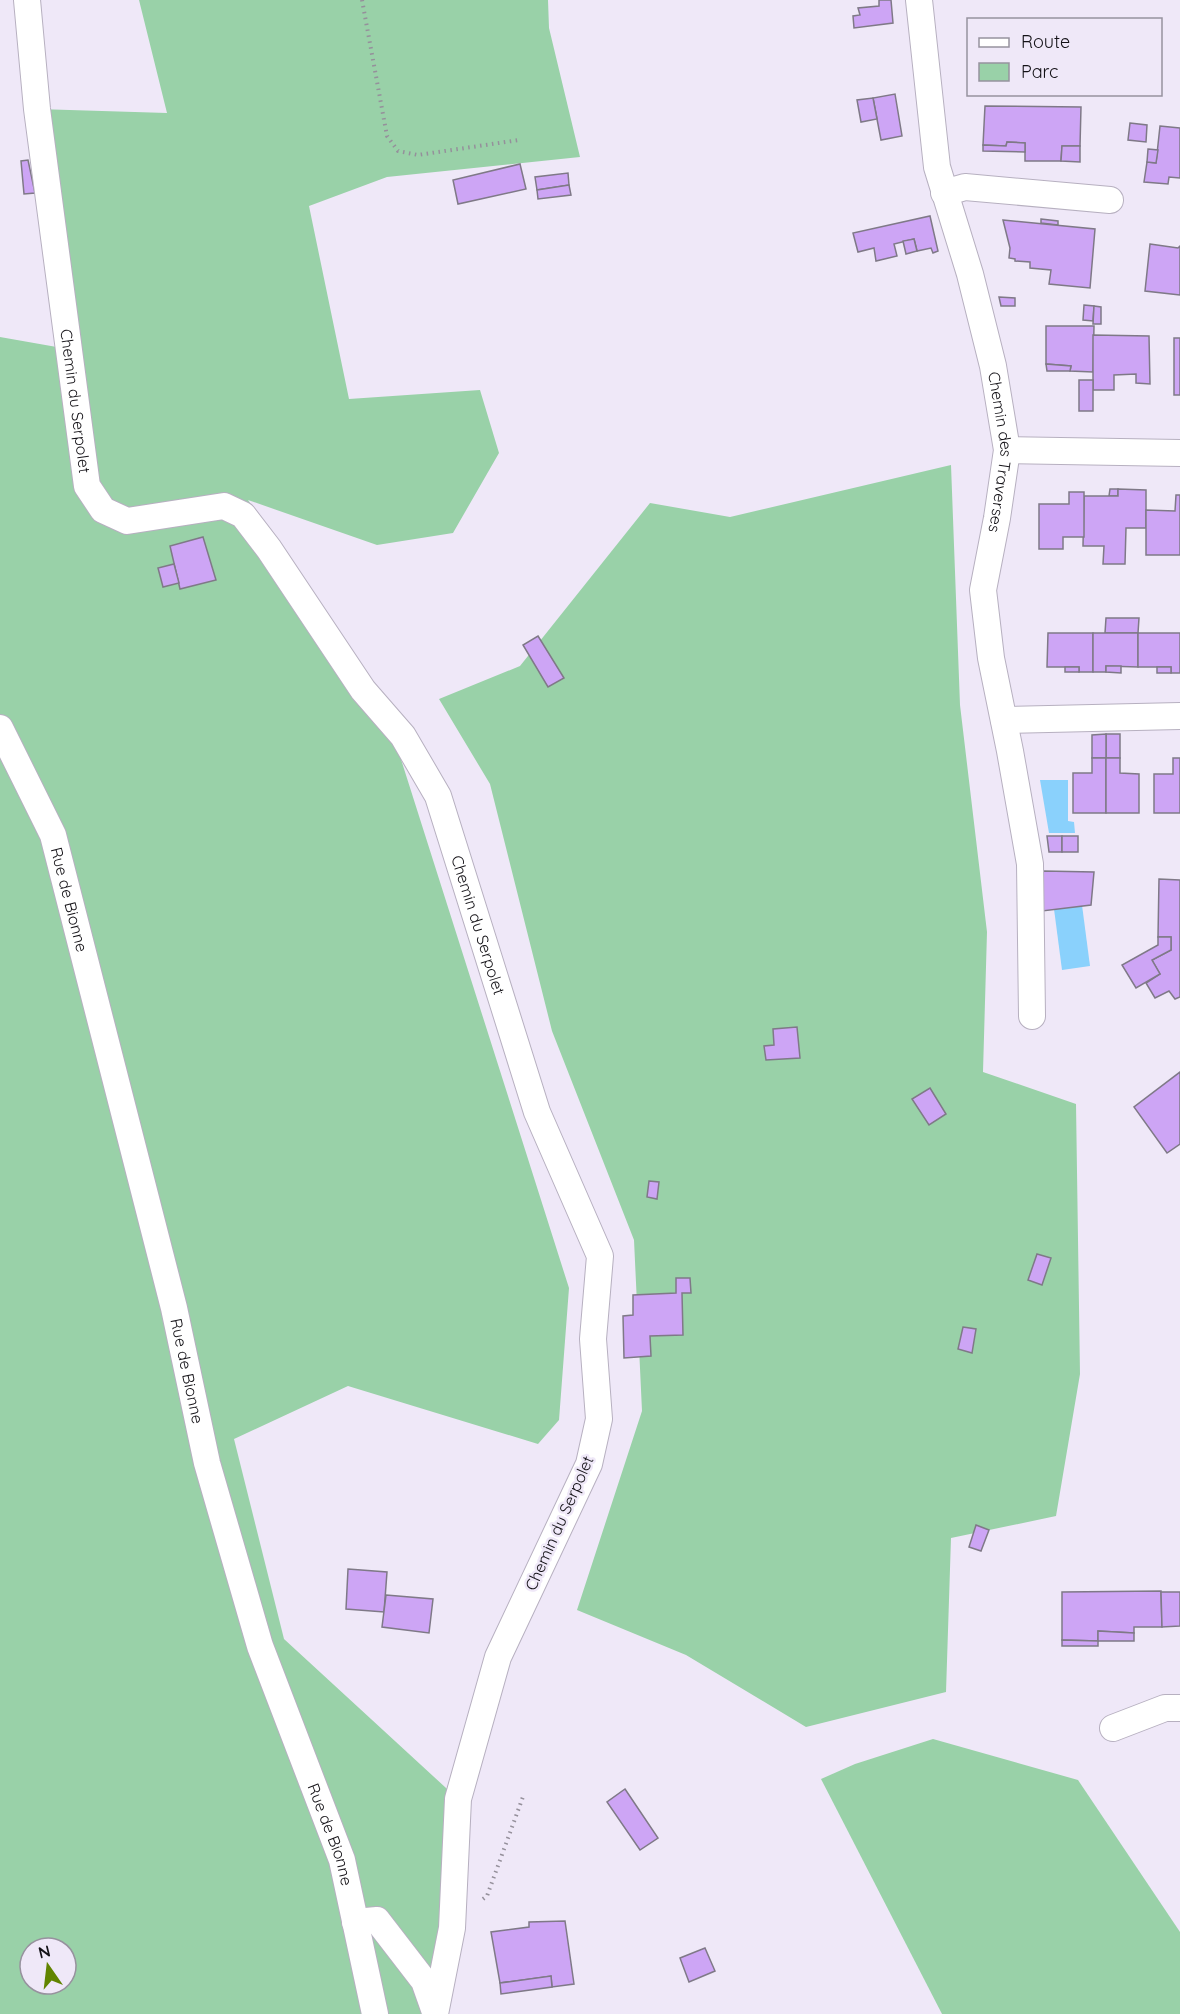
<svg xmlns="http://www.w3.org/2000/svg" width="1180" height="2014" font-family="Quicksand,sans-serif">
	<style>
		.green { fill: #99d1a8; fill-rule: evenodd }
		.water { fill: #8ad1fc }
		.building { fill: #cda5f5; stroke: #7f7987; stroke-width: 1.5 }
		.lines { fill: none; stroke-linecap: round; stroke-linejoin: round }
		.street-casing { stroke: #b7b0c0; stroke-width: 28 }
		.path { stroke: #95909b; stroke-width: 4; stroke-dasharray: 1.5 4.5; stroke-linecap: butt }
		.street { stroke: #fff; stroke-width: 26 }
		.labels { text-anchor: middle; dominant-baseline: central; stroke-width: 5; stroke-linejoin: round; paint-order: stroke }
		.street-label { font-size: 16px; fill: #131116; stroke: #efe8f8 }
	</style>
	<rect width="100%" height="100%" fill="#efe8f8"/>
	<g class="green">
		<path d="M139,0H548L549,28L580,157L387,177L309,206L349,399L480,390L499,453L453,533L377,545L248,500L385,709L569,1288L559,1420L538,1444L348,1386L234,1439L284,1639L458,1799L426,2014H0V337L68,349L37,109L167,113ZM30,1948H66V1984H30Z"/>
		<path d="M951,465L960,705L987,932L983,1072L1076,1104L1080,1374L1056,1516L951,1538L946,1692L806,1727L686,1655L577,1610L642,1411L634,1240L552,1031L490,784L439,699L520,666L650,503L730,517Z"/>
		<path d="M933,1739L1078,1780L1180,1932V2014H942L821,1779L855,1764Z"/>
	</g>
	<g class="water">
		<path d="M1040,780H1068V821L1074,822L1075,833H1049Z"/>
		<path d="M1082,905L1090,966L1062,970L1054,909Z"/>
	</g>
	<g class="building">
		<path d="M879,0H891L893,23L854,28L853,16L860,15L858,8L879,6Z"/>
		<path d="M895,94L902,136L881,140L873,98Z"/>
		<path d="M873,98L877,119L861,122L857,100Z"/>
		<path d="M985,106L1081,107L1080,146H1062L1061,161H1025V143L1007,142L1006,146L983,145Z"/>
		<path d="M1130,123L1147,125L1146,142L1128,140Z"/>
		<path d="M1160,126L1180,128V178L1169,177L1168,184L1144,182L1147,162L1156,163Z"/>
		<path d="M1007,142L1025,143V152L983,151V145L1006,146Z"/>
		<path d="M1062,146H1080V162L1061,161Z"/>
		<path d="M1148,149L1158,150L1156,163L1147,162Z"/>
		<path d="M28,160L35,193L24,194L21,161Z"/>
		<path d="M520,164L526,189L458,204L453,180Z"/>
		<path d="M568,173L569,185L537,190L535,177Z"/>
		<path d="M569,185L571,195L538,199L537,190Z"/>
		<path d="M930,216L938,251L933,253L931,248L917,251L914,239L894,244L897,256L876,261L874,248L858,252L853,233Z"/>
		<path d="M1041,219L1058,221V225L1041,223Z"/>
		<path d="M1003,220L1095,229L1090,288L1049,284L1051,270L1030,268V262L1015,261V259L1009,258L1010,248Z"/>
		<path d="M914,239L917,251L906,254L903,241Z"/>
		<path d="M1150,244L1178,248L1180,246V295L1145,291Z"/>
		<path d="M999,297L1015,298V306H1001Z"/>
		<path d="M1084,305L1094,306L1093,321L1083,320Z"/>
		<path d="M1094,306L1101,307V324H1093Z"/>
		<path d="M1046,326H1094L1093,372L1070,371L1071,366L1046,364Z"/>
		<path d="M1093,335L1149,336L1150,384L1136,383V374L1114,375V390H1093Z"/>
		<rect x="1174" y="338" width="6" height="57"/>
		<path d="M1046,364L1071,366L1070,371H1047Z"/>
		<rect x="1079" y="380" width="14" height="31"/>
		<path d="M1110,489H1118V496H1109Z"/>
		<path d="M1118,489L1146,490V528H1126L1125,564H1103L1104,546H1083L1084,496H1118Z"/>
		<path d="M1069,492H1084V537H1063V549H1039V504H1069Z"/>
		<path d="M1176,495H1180V555H1146V510L1175,511Z"/>
		<path d="M203,537L216,580L180,589L170,546Z"/>
		<path d="M174,564L179,583L163,587L158,568Z"/>
		<path d="M1106,618H1139L1138,633H1105Z"/>
		<path d="M1048,633H1093V672H1079V667H1047Z"/>
		<path d="M1093,633H1138V667L1106,666V672H1093Z"/>
		<path d="M1138,633H1180V673H1171V667H1138Z"/>
		<path d="M538,636L564,678L548,687L523,645Z"/>
		<path d="M1106,666H1121V673L1106,672Z"/>
		<rect x="1065" y="667" width="14" height="5"/>
		<rect x="1157" y="667" width="14" height="6"/>
		<rect x="1106" y="734" width="14" height="24"/>
		<path d="M1106,734V758H1092V735Z"/>
		<path d="M1092,758H1106V813H1073V773H1092Z"/>
		<path d="M1106,758H1120V773L1139,774V813H1106Z"/>
		<path d="M1173,758H1180V813H1154V774H1173Z"/>
		<path d="M1047,836H1062V852H1049Z"/>
		<rect x="1062" y="836" width="16" height="16"/>
		<path d="M1043,871L1094,872L1091,905L1042,911L1037,875Z"/>
		<path d="M1159,879L1180,880V997L1175,999L1169,991L1155,998L1146,983L1160,974L1152,960L1171,950V937H1158Z"/>
		<path d="M1158,937H1171V950L1152,960L1160,974L1136,988L1122,965L1158,945Z"/>
		<path d="M797,1027L800,1058L766,1060L764,1046L774,1045L773,1029Z"/>
		<path d="M1180,1072V1144L1167,1153L1134,1107Z"/>
		<path d="M930,1088L946,1114L929,1125L912,1099Z"/>
		<path d="M649,1181L659,1182L657,1199L647,1197Z"/>
		<path d="M1037,1254L1051,1258L1042,1285L1028,1280Z"/>
		<path d="M676,1278H690L691,1293H682L683,1335L650,1336L651,1356L624,1358L623,1316L633,1315V1295L676,1293Z"/>
		<path d="M963,1327L976,1329L972,1353L958,1349Z"/>
		<path d="M976,1525L989,1530L981,1551L969,1547Z"/>
		<path d="M348,1569L387,1572L384,1612L346,1609Z"/>
		<path d="M1161,1591L1162,1627H1134V1633L1098,1631V1641L1062,1640V1592Z"/>
		<path d="M1161,1592H1180V1626L1162,1627Z"/>
		<path d="M386,1595L433,1599L429,1633L382,1627Z"/>
		<path d="M1098,1631L1134,1633V1641H1098Z"/>
		<path d="M1062,1640L1098,1641V1646H1062Z"/>
		<path d="M625,1789L658,1838L640,1850L607,1802Z"/>
		<path d="M565,1921L574,1984L552,1987L551,1976L500,1983L491,1932L529,1927V1922Z"/>
		<path d="M705,1948L715,1971L689,1982L680,1958Z"/>
		<path d="M551,1976L552,1987L501,1994L500,1983Z"/>
	</g>
	<g class="lines">
		<defs>
			<g id="street">
				<path id="s1" d="M27,0L37,109L87,486L103,510L127,521L224,506L243,515L269,549L363,690L403,736L438,796L537,1112L600,1256L593,1339L599,1419L589,1464L498,1657L458,1799L452,1928L435,2014"/>
				<path id="s2" d="M919,0L937,167L970,274L993,366L1007,450L997,518L983,590L991,658L1010,751L1030,864L1032,1016"/>
				<path d="M944,193L965,187L1110,200"/>
				<path d="M1007,450L1180,453"/>
				<path d="M1004,720L1180,716"/>
				<path id="s3" d="M0,728L53,835L174,1308L207,1463L260,1646L342,1860L375,2014"/>
				<path d="M1113,1728L1165,1708H1180"/>
				<path d="M355,1922L377,1920L424,1981L435,2012"/>
			</g>
		</defs>
		<use href="#street" class="street-casing"/>
		<g class="path">
			<path d="M362,0L387,136L398,151L418,155L519,140"/>
			<path d="M483,1899L487,1896L524,1794"/>
		</g>
		<use href="#street" class="street"/>
	</g>
	<g class="labels">
		<g class="street-label">
			<text stroke="none"><textPath href="#s1" startOffset="404">Chemin du Serpolet</textPath></text>
			<text stroke="none"><textPath href="#s2" startOffset="462">Chemin des Traverses</textPath></text>
			<text stroke="none"><textPath href="#s3" startOffset="186">Rue de Bionne</textPath></text>
			<text stroke="none"><textPath href="#s1" startOffset="1142">Chemin du Serpolet</textPath></text>
			<text stroke="none"><textPath href="#s3" startOffset="672">Rue de Bionne</textPath></text>
			<text transform="translate(559 1523) rotate(-66)">Chemin du Serpolet</text>
			<text stroke="none"><textPath href="#s3" startOffset="1158">Rue de Bionne</textPath></text>
		</g>
	</g>
	<rect x="967" y="18" width="195" height="78" fill="#efe8f8" stroke="#97929e" stroke-width="1.5"/>
	<rect x="979" y="38" width="30" height="9" fill="#ffffff" stroke="#97929e" stroke-width="1.5"/>
	<text x="1021" y="48" font-size="18" fill="#131116">Route</text>
	<rect x="979" y="63" width="30" height="18" fill="#99d1a8" stroke="#97929e" stroke-width="1.5"/>
	<text x="1021" y="78" font-size="18" fill="#131116">Parc</text>
	<g transform="translate(48 1966) rotate(346)"><circle r="28" fill="#efe8f8" stroke="#97929e" stroke-width="1.5"/>
	<path d="M0-4.5L10 22L0 15L-10 22Z" fill="#618400"/>
	<text y="-9" font-size="16" font-weight="bold" text-anchor="middle" fill="#131116">N</text>
	</g>
</svg>
